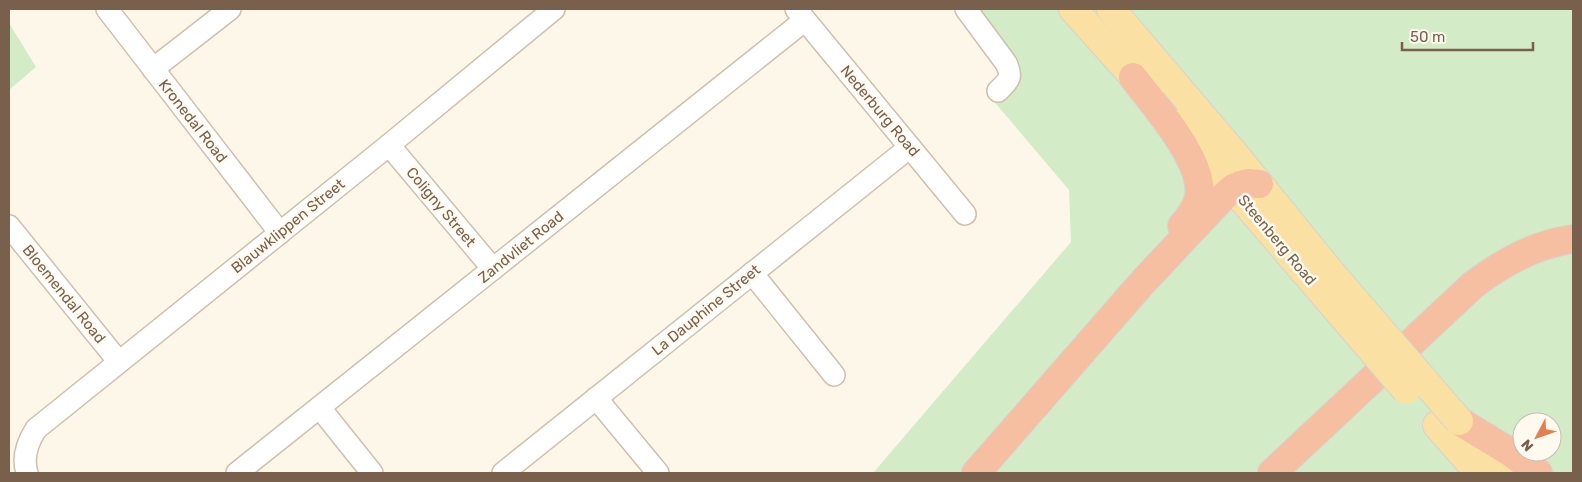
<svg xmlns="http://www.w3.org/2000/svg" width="1582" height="482" font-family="Rubik,sans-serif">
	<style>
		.green { fill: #d3ebc7; fill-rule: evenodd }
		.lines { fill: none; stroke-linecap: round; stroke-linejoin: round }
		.minor-casing { stroke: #cfc0ae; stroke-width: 24 }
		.primary-casing { stroke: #d9d2cd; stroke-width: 30 }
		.motorway-casing { stroke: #d9d2cd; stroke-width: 30 }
		.minor { stroke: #fff; stroke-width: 21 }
		.primary { stroke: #fae1a3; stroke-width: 28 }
		.motorway { stroke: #f6bfa1; stroke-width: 28 }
		.primary-bridge-casing { stroke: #d9d2cd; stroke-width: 30; stroke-linecap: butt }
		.primary-bridge { stroke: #fae1a3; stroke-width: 28 }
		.labels { text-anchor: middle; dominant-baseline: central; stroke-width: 5; stroke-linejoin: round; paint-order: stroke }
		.street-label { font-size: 15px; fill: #78604c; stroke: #fffaf0 }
	</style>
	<rect width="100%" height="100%" fill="#fdf7ea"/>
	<g class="green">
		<path d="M966,9H1573V473H873L1071,242L1069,190L991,98L1008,81ZM1522,422H1552V452H1522Z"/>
		<path d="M9,23L36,67L9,90Z"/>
	</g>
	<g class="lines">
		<defs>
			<g id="minor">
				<path d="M107,9L280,233"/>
				<path d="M796,9L965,214"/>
				<path d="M966,9L1006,63C1013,78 1009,80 998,91"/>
				<path d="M153,69L230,9"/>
				<path d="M389,145L493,269"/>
				<path d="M9,226L119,362"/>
				<path d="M752,273L834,375"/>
				<path d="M596,398L658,473"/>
				<path d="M320,408L372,473"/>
				<path d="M27,473C22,457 27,443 36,429L389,145L554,9"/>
				<path d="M237,473L805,20"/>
				<path d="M503,473L910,147"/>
			</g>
			<g id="primary">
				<path d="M1073,9L1150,95"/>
				<path d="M1111,9L1237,157L1332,274"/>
				<path d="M1178,124L1321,291"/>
				<path d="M1437,425L1479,473"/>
				<path d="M1469,431L1508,473"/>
			</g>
			<g id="motorway">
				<path d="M1133,77C1153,104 1205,161 1199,196C1197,208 1189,218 1182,226"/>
				<path d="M1459,421L1510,452L1538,473"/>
				<path d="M976,473L1142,283L1218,202L1233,188L1240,185L1248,183L1259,184"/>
				<path d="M1272,473L1473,285C1503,262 1535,244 1573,239"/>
			</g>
		</defs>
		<use href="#minor" class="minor-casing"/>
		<use href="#primary" class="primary-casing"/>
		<use href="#motorway" class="motorway-casing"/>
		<use href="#minor" class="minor"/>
		<use href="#primary" class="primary"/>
		<use href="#motorway" class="motorway"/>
		<defs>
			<g id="primary-bridge">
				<path d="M1332,274L1459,421"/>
				<path d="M1321,291L1406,390"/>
			</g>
		</defs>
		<use href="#primary-bridge" class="primary-bridge-casing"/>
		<use href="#primary-bridge" class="primary-bridge"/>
	</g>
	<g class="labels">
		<g class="street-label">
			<text transform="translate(880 111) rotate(50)">Nederburg Road</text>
			<text transform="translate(193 121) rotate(52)">Kronedal Road</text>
			<text transform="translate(441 207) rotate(50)">Coligny Street</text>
			<text transform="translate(288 226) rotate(-39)">Blauwklippen Street</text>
			<text transform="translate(1277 240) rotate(50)">Steenberg Road</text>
			<text transform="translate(521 247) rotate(-39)">Zandvliet Road</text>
			<text transform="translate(64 294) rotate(51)">Bloemendal Road</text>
			<text transform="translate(706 310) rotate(-39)">La Dauphine Street</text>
		</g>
	</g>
	<rect width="1582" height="482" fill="none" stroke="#78604c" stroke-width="20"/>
	<g transform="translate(1537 437) rotate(229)"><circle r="24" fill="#fffaf0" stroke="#c9bcae"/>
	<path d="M0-4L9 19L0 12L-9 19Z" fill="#e57e50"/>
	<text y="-8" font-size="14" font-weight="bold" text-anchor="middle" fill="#78604c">N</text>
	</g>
	<path d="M1402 42v8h131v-8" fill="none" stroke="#78604c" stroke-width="2.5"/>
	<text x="1410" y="42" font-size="15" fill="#78604c" stroke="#fffaf0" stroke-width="4" paint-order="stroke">50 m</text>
</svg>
